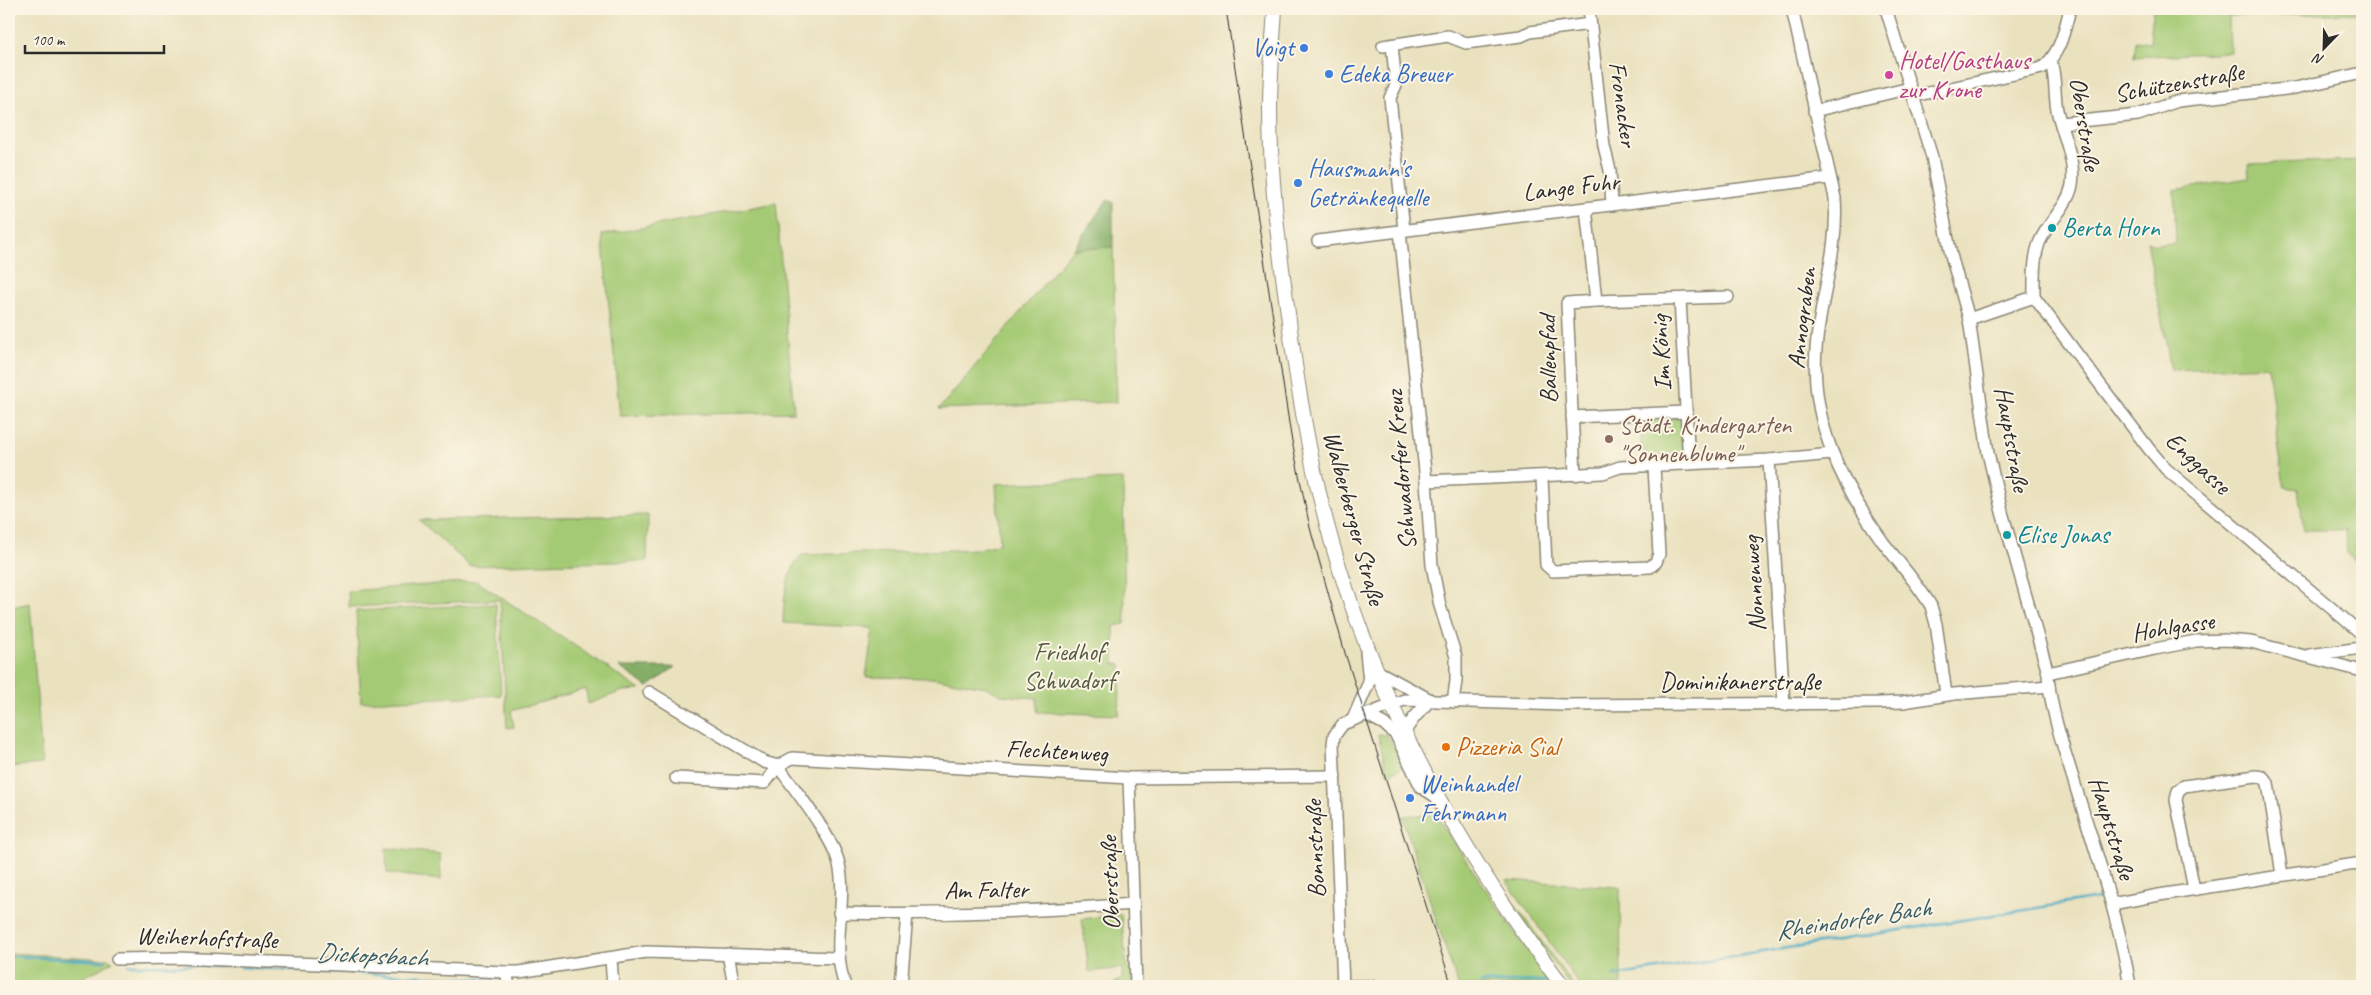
<svg xmlns="http://www.w3.org/2000/svg" width="2371" height="995" font-family="Caveat,sans-serif">
	<style>
		.green { fill: #a5ca74; stroke: #687a50 }
		.forest { fill: #84ae66; stroke: #586c48 }
		.lines { fill: none; stroke-linecap: round; stroke-linejoin: round }
		.stream { stroke: #44a9c4; stroke-width: 2.5 }
		.minor-casing { stroke: #8a8675; stroke-width: 14 }
		.major-casing { stroke: #8a8675; stroke-width: 16 }
		.minor { stroke: #fff; stroke-width: 11 }
		.major { stroke: #fff; stroke-width: 14 }
		.tram { stroke: #2b2b2b; stroke-width: 1 }
		.shop-dot { fill: #3f7fe0; stroke: #fcf5e5; stroke-width: 2 }
		.hotel-dot { fill: #d1479c; stroke: #fcf5e5; stroke-width: 2 }
		.culture-dot { fill: #0f9aa8; stroke: #fcf5e5; stroke-width: 2 }
		.education-dot { fill: #8d6e63; stroke: #fcf5e5; stroke-width: 2 }
		.food-dot { fill: #e8710a; stroke: #fcf5e5; stroke-width: 2 }
		.labels { text-anchor: middle; dominant-baseline: central; stroke-width: 4; stroke-linejoin: round; paint-order: stroke }
		.shop-label { font-size: 25px; fill: #366cbe; stroke: #fcf5e5; text-anchor: start }
		.hotel-label { font-size: 25px; fill: #b23c85; stroke: #fcf5e5; text-anchor: start }
		.street-label { font-size: 25px; fill: #2b2b2b; stroke: #fcf5e5 }
		.culture-label { font-size: 25px; fill: #0d838f; stroke: #fcf5e5; text-anchor: start }
		.education-label { font-size: 25px; fill: #785e54; stroke: #fcf5e5; text-anchor: start }
		.park-label { font-size: 25px; fill: #505b41; stroke: #fcf5e5 }
		.food-label { font-size: 25px; fill: #c56008; stroke: #fcf5e5; text-anchor: start }
		.water-label { font-size: 26px; font-style: italic; fill: #355d68; stroke: #fcf5e5 }
	</style>
	<rect width="100%" height="100%" fill="#fcf5e5"/>
	<filter id="ink" filterUnits="userSpaceOnUse"><feTurbulence type="fractalNoise" baseFrequency=".02" numOctaves="2"/><feDisplacementMap in="SourceGraphic" scale="10" xChannelSelector="R" yChannelSelector="G"/><feConvolveMatrix kernelMatrix="1 2 1 2 8 2 1 2 1" color-interpolation-filters="sRGB"/></filter>
	<filter id="wash" filterUnits="userSpaceOnUse"><feTurbulence type="fractalNoise" baseFrequency=".0096" numOctaves="4" result="noise"/><feDisplacementMap in="SourceGraphic" scale="20" xChannelSelector="R" yChannelSelector="G"/><feGaussianBlur stdDeviation="1.12" result="paint"/><feColorMatrix in="noise" values="0 0 0 0 0 0 0 0 0 0 0 0 0 0 0 0 0 1.4 0 .05"/><feComposite in="paint" operator="in"/></filter>
	<g filter="url(#wash)">
		<rect width="100%" height="100%" fill="#eae2bf"/>
		<g class="green">
			<path d="M2153,9H2362V13L2229,16L2230,52L2134,57L2136,41L2150,43Z"/>
			<path d="M2362,160V566L2346,553L2345,530H2304L2298,489L2284,487L2268,366L2171,370L2147,241L2155,245L2176,243L2174,190L2249,178L2248,164Z"/>
			<path d="M776,203L794,412L620,416L602,235Z"/>
			<path d="M1113,247L1117,402L939,409L1073,249Z"/>
			<path d="M1640,417H1682L1684,451L1680,456L1642,459Z"/>
			<path d="M1123,479L1125,624L1114,626V664H1121L1119,715L1037,712V698L1001,695L986,687L932,678L866,677L873,628L783,623C784,600 785,572 802,555L979,549L1000,543L996,484Z"/>
			<path d="M648,515L647,561L470,566L419,520Z"/>
			<path d="M476,581L592,657L640,690L623,691L588,704L586,689L511,711L514,727L507,728L500,600L349,607L348,591Z"/>
			<path d="M30,603L42,764L9,767V608Z"/>
			<path d="M496,604L501,695L361,702L356,611Z"/>
			<path d="M1378,734L1387,735L1402,760V768L1387,774Z"/>
			<path d="M1435,814L1520,940L1556,986H1458L1402,816Z"/>
			<path d="M386,848L440,854L441,880L387,873Z"/>
			<path d="M1506,880L1620,887L1621,986H1580Z"/>
			<path d="M1501,886L1574,986H1571L1564,977L1499,888Z"/>
			<path d="M1121,914L1127,968L1132,972L1133,986H1109L1122,979V968L1089,972L1082,919Z"/>
			<path d="M9,953L108,959L113,961L106,966L65,986H9Z"/>
		</g>
		<g class="forest">
			<path d="M1107,200L1113,202V247L1073,249Z"/>
			<path d="M619,667H675L648,687Z"/>
		</g>
		<g class="lines">
			<g class="stream">
				<path d="M9,956L105,961"/>
				<path d="M129,965L226,966"/>
				<path d="M241,967L500,980"/>
				<path d="M1614,976L2099,898"/>
				<path d="M1481,983L1548,981"/>
			</g>
		</g>
	</g>
	<g filter="url(#ink)">
		<g class="lines">
			<defs>
				<g id="minor">
					<path d="M1589,9L1604,146L1610,170L1612,205"/>
					<path d="M1792,9L1835,198C1839,251 1820,297 1816,349C1810,421 1842,485 1883,542C1899,563 1917,583 1931,606L1936,624L1946,694"/>
					<path d="M1886,9L1932,157L1951,255L1969,319L1988,453L2002,512L2048,673C2049,707 2066,755 2076,788C2096,853 2119,918 2130,986"/>
					<path d="M1392,45L1396,85L1390,98L1404,230"/>
					<path d="M1383,46L1448,36L1466,43L1521,36L1530,32L1590,24"/>
					<path d="M1914,96L2042,68C2061,53 2064,31 2070,9"/>
					<path d="M1814,111L1910,88"/>
					<path d="M2061,123L2138,115L2178,101L2295,88L2362,73"/>
					<path d="M1400,231L1426,481L1432,565L1440,606L1456,657V681L1453,702"/>
					<path d="M1318,241L1830,178"/>
					<path d="M2034,297L2149,449L2166,469L2362,634"/>
					<path d="M2034,297C2034,280 2033,257 2040,241C2049,221 2068,206 2072,185C2076,160 2062,134 2057,110C2054,94 2056,77 2051,62"/>
					<path d="M1680,299L1689,464"/>
					<path d="M1596,301L1728,297"/>
					<path d="M1969,319L2034,297"/>
					<path d="M1572,417L1686,412"/>
					<path d="M1769,460L1784,705"/>
					<path d="M1575,475L1567,303L1596,301L1586,208"/>
					<path d="M1542,477L1546,565L1553,571L1650,567L1656,562L1659,554L1654,467"/>
					<path d="M1426,481L1603,473L1620,467L1769,460L1832,454"/>
					<path d="M2309,655L2362,648"/>
					<path d="M1379,672L1429,699"/>
					<path d="M2048,673L2155,649L2196,641L2226,640L2251,642L2362,671"/>
					<path d="M649,692L764,762L778,766C795,790 833,837 839,864C848,904 830,942 845,986"/>
					<path d="M1365,714L1384,724L1396,735L1421,787L1438,798"/>
					<path d="M1353,719L1369,682L1366,652"/>
					<path d="M1405,731L1414,718L1430,700"/>
					<path d="M676,778L765,783L778,766L792,758L1129,778L1335,776"/>
					<path d="M1129,778L1136,986"/>
					<path d="M2194,889L2176,800L2178,791L2184,786L2256,776L2263,777L2268,783L2282,875"/>
					<path d="M2112,904L2159,895L2362,863"/>
					<path d="M839,913C938,915 1036,912 1134,904"/>
					<path d="M728,954L734,986"/>
					<path d="M117,959L177,958L506,972H519L646,952L838,958"/>
					<path d="M611,959L613,986"/>
					<path d="M506,972L509,986"/>
					<path d="M901,986L907,914"/>
					<path d="M1343,986L1333,744L1334,736L1343,724L1404,700L1564,705L1880,703L1903,702L1954,694L2049,686"/>
					<path d="M1349,986H1371"/>
				</g>
				<path id="major" d="M1275,9C1273,42 1270,75 1270,108C1270,175 1278,241 1287,306C1297,386 1310,466 1332,543C1378,704 1461,854 1563,986"/>
			</defs>
			<use href="#minor" class="minor-casing"/>
			<use href="#major" class="major-casing"/>
			<use href="#minor" class="minor"/>
			<use href="#major" class="major"/>
			<path class="tram" d="M1226,9L1291,436L1310,528L1345,653L1452,986"/>
		</g>
	</g>
	<g class="shop-dot">
		<circle cx="1304" cy="48" r="5"/>
		<circle cx="1329" cy="74" r="5"/>
		<circle cx="1298" cy="183" r="5"/>
		<circle cx="1410" cy="798" r="5"/>
	</g>
	<circle class="hotel-dot" cx="1889" cy="75" r="5"/>
	<g class="culture-dot">
		<circle cx="2052" cy="228" r="5"/>
		<circle cx="2007" cy="535" r="5"/>
	</g>
	<circle class="education-dot" cx="1609" cy="439" r="5"/>
	<circle class="food-dot" cx="1446" cy="747" r="5"/>
	<g class="labels">
		<g class="shop-label">
			<text x="1294" y="48" text-anchor="end">Voigt</text>
			<text x="1339" y="74">Edeka Breuer</text>
			<text x="1308" y="169">Hausmann's<tspan x="1308" dy="29">Getränkequelle</tspan></text>
			<text x="1420" y="784">Weinhandel<tspan x="1420" dy="29">Fehrmann</tspan></text>
		</g>
		<g class="hotel-label">
			<text x="1899" y="61">Hotel/Gasthaus<tspan x="1899" dy="29">zur Krone</tspan></text>
		</g>
		<g class="street-label">
			<text transform="translate(2179 83) rotate(-10)">Schützenstraße</text>
			<text transform="translate(1623 104) rotate(82)">Fronacker</text>
			<text transform="translate(2085 124) rotate(81)">Oberstraße</text>
			<text transform="translate(1571 187) rotate(-7)">Lange Fuhr</text>
			<text transform="translate(1802 318) rotate(-83)">Annograben</text>
			<text transform="translate(1661 353) rotate(-93)">Im König</text>
			<text transform="translate(1548 359) rotate(-91)">Ballenpfad</text>
			<text transform="translate(2012 439) rotate(80)">Hauptstraße</text>
			<text transform="translate(2198 463) rotate(43)">Enggasse</text>
			<text transform="translate(1401 470) rotate(-95)">Schwadorfer Kreuz</text>
			<text transform="translate(1354 518) rotate(75)">Walberberger Straße</text>
			<text transform="translate(1754 584) rotate(-94)">Nonnenweg</text>
			<text transform="translate(2173 627) rotate(-9)">Hohlgasse</text>
			<text x="1740" y="682">Dominikanerstraße</text>
			<text transform="translate(1057 751) rotate(3)">Flechtenweg</text>
			<text transform="translate(2112 828) rotate(73)">Hauptstraße</text>
			<text transform="translate(1315 849) rotate(-92)">Bonnstraße</text>
			<text transform="translate(1110 883) rotate(-92)">Oberstraße</text>
			<text transform="translate(986 890) rotate(-1)">Am Falter</text>
			<text transform="translate(207 938) rotate(2)">Weiherhofstraße</text>
		</g>
		<g class="culture-label">
			<text x="2062" y="228">Berta Horn</text>
			<text x="2017" y="535">Elise Jonas</text>
		</g>
		<g class="education-label">
			<text x="1619" y="425">Städt. Kindergarten<tspan x="1619" dy="29">"Sonnenblume"</tspan></text>
		</g>
		<g class="park-label">
			<text x="1069" y="652">Friedhof<tspan x="1069" dy="29">Schwadorf</tspan></text>
		</g>
		<g class="food-label">
			<text x="1456" y="747">Pizzeria Sial</text>
		</g>
		<g class="water-label">
			<text transform="translate(1853 919) rotate(-9)">Rheindorfer Bach</text>
			<text transform="translate(372 955) rotate(3)">Dickopsbach</text>
		</g>
	</g>
	<rect width="2371" height="995" fill="none" stroke="#fcf5e5" stroke-width="30"/>
	<g transform="translate(2324 48) rotate(203)" stroke="#fcf5e5" stroke-width="4" paint-order="stroke">
	<path d="M0-4L9 19L0 12L-9 19Z" fill="#2b2b2b"/>
	<text y="-8" font-size="14" font-weight="bold" text-anchor="middle" fill="#2b2b2b">N</text>
	</g>
	<path d="M25 45v8h139v-8" fill="none" stroke="#2b2b2b" stroke-width="2.5"/>
	<text x="32" y="45" font-size="15" fill="#2b2b2b" stroke="#fcf5e5" stroke-width="4" paint-order="stroke">100 m</text>
</svg>
